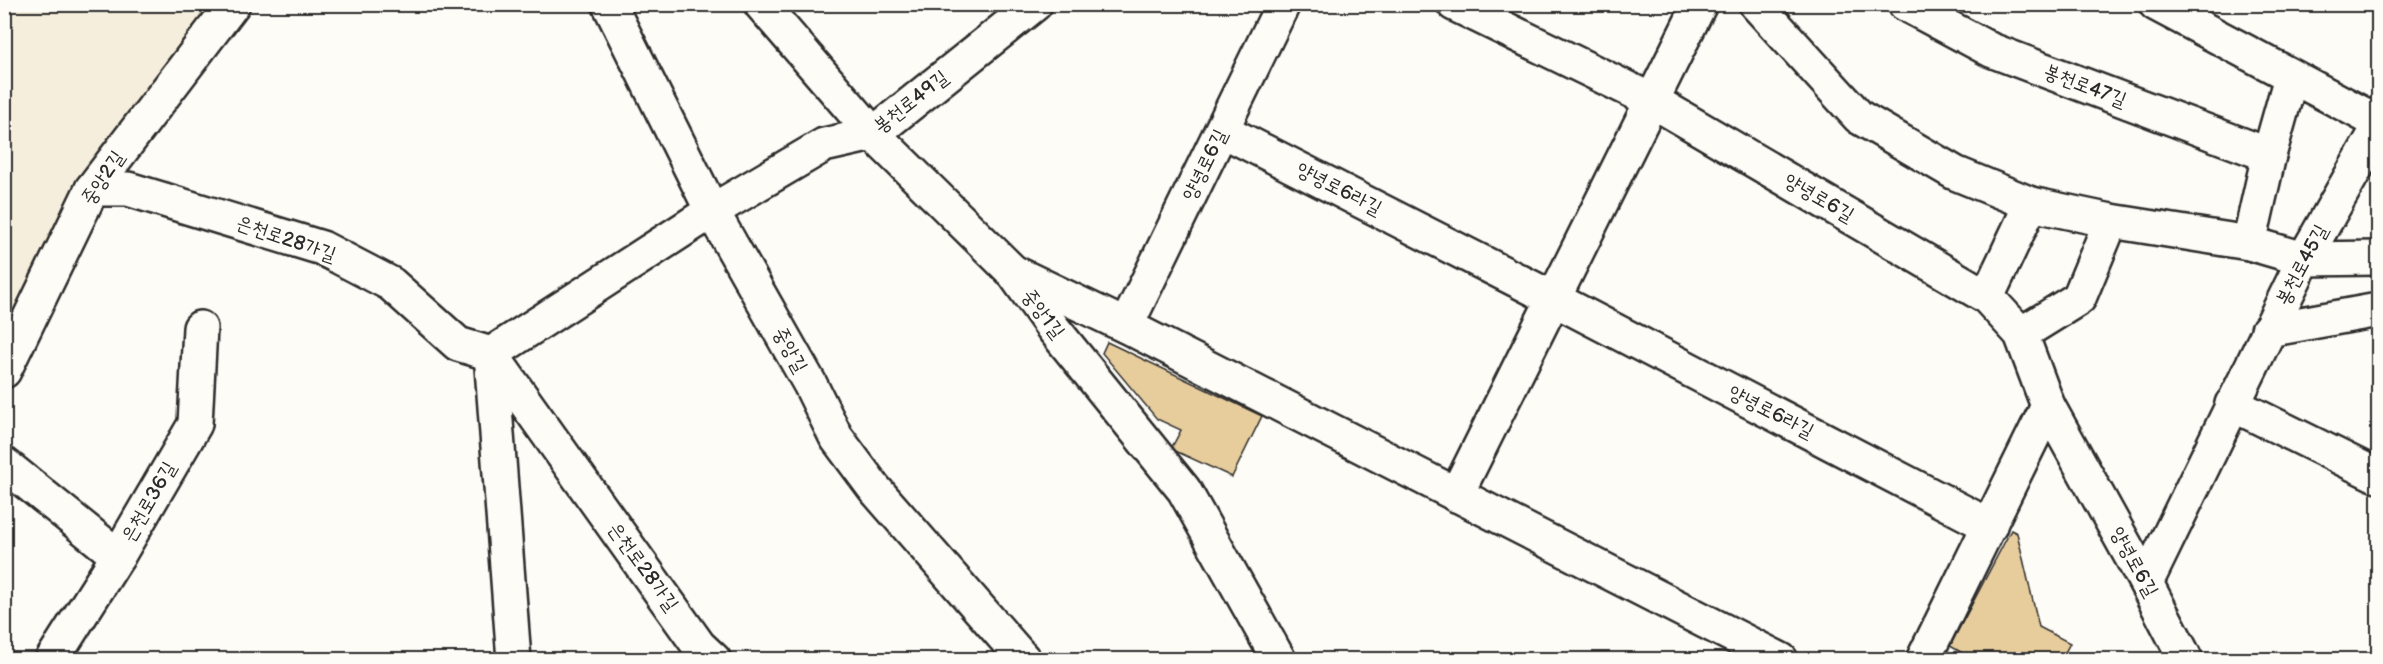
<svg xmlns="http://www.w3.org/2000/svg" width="2383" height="664" font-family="'Balsamiq Sans','Poor Story',sans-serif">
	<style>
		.built { fill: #f6eedc }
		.building { fill: #e7cc9c; stroke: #2b2b2b; stroke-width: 1.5 }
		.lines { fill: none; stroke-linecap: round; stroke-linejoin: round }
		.minor-casing { stroke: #2b2b2b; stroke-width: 38 }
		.minor { stroke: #fdfcf7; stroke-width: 33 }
		.labels { text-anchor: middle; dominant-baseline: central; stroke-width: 6; stroke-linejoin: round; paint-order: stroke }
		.street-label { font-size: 20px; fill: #2b2b2b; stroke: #fdfcf7 }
	</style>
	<rect width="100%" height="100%" fill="#fdfcf7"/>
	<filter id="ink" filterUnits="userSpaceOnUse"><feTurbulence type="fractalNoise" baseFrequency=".0167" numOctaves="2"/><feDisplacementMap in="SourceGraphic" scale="12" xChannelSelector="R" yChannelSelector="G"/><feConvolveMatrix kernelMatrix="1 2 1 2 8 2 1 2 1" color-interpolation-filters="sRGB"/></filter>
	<g filter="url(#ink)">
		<path class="built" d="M5,5H233L92,189L5,371Z"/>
		<g class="building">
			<path d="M1107,342L1262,416L1232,477L1171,449L1181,430L1157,419L1102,353Z"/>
			<path d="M2011,530L2017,533L2039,627L2070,643L2061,660H1975L1950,646Z"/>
		</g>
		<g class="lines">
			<defs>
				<g id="minor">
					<path d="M609,4L712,211L810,384L836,437L874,488L1024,660"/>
					<path d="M761,4L873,134L1013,272L1053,328L1184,490L1279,660"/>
					<path d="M1454,4L1651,100L1987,297L2021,334L2048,406L2146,583L2186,660"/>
					<path d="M1756,4L1859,117L1955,173L2031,204L2111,221L2249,243L2304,259L2378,258"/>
					<path d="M1905,4L1991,50L2269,155"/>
					<path d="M2156,4L2378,122"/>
					<path d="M1222,130L1552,298L1990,526"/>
					<path d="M92,189H128L322,248L391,284L458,344L491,354L699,646L714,660"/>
					<path d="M2249,243L2269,155L2291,77"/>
					<path d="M1013,272L1126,326L1781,660"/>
					<path d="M1987,297L2031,204"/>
					<path d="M1126,326L1283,4"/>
					<path d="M2268,330L2378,310"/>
					<path d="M2021,334L2079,298L2111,221"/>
					<path d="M4,371L92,189L233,4"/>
					<path d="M2232,404L2378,476"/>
					<path d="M4,464L118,556"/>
					<path d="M1456,495L1700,4"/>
					<path d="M2146,583L2304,259L2378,129"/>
					<path d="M52,660L118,556L195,424L200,328"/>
					<path d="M514,660L491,354L712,211L824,145L873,134L1035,4"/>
					<path d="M1923,660L2048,406"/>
				</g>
			</defs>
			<use href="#minor" class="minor-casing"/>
			<use href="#minor" class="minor"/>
		</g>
	</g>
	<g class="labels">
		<g class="street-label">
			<text transform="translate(2085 86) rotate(21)">봉천로47길</text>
			<text transform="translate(911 102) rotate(-38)">봉천로49길</text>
			<text transform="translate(1205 165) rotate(-64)">양녕로6길</text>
			<text transform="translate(103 178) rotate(-56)">중앙2길</text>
			<text transform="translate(1339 189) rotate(27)">양녕로6라길</text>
			<text transform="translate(1819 198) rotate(30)">양녕로6길</text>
			<text transform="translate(286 239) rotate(19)">은천로28가길</text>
			<text transform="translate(2302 265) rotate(-62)">봉천로45길</text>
			<text transform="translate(1043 314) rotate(53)">중앙1길</text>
			<text transform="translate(790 350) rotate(61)">중앙길</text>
			<text transform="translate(1771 412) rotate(27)">양녕로6라길</text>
			<text transform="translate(149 502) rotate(-60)">은천로36길</text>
			<text transform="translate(2134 562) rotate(61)">양녕로6길</text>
			<text transform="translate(643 567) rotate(54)">은천로28가길</text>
		</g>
	</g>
	<rect width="2383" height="664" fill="none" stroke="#fdfcf7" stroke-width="24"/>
	<rect x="12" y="12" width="2359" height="640" fill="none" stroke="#2b2b2b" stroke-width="2" filter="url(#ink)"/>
</svg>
